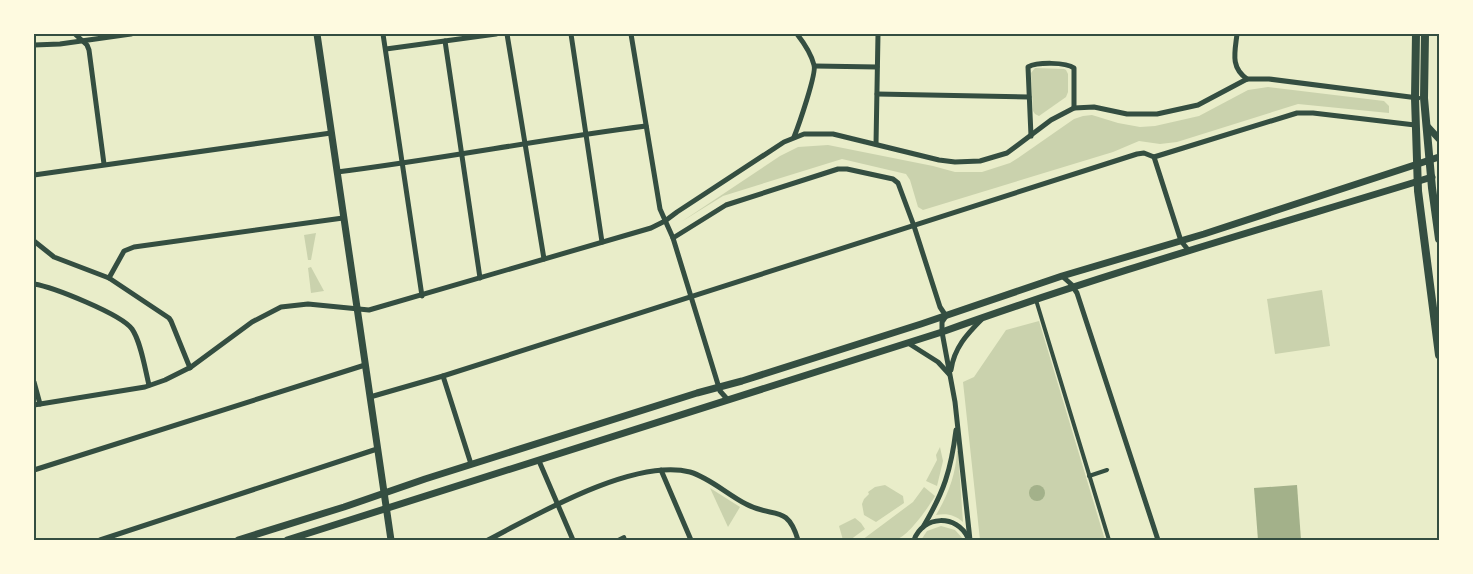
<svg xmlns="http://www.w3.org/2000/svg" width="1473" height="574" font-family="'Roboto Condensed',sans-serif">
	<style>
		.green { fill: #cad2ad }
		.water { fill: #a3b18a }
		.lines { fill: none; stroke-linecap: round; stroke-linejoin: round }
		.pedestrian { stroke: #344e41; stroke-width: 4 }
		.minor { stroke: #344e41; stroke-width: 5 }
		.secondary { stroke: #344e41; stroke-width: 7 }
		.primary { stroke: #344e41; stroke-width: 8 }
		.neatline { fill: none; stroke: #344e41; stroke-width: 2 }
	</style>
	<rect width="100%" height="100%" fill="#e9edc9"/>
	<g class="green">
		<path d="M1035,68L1064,69L1066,70L1068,74V92L1066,97L1039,116L1035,114L1033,111L1031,73Z"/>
		<path d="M1268,87L1384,101L1389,106V113L1298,104L1177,142L1160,144L1139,141L1113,152L923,210L918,207L910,180L906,174L842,159L723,196L681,222L780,156L798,147L828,145L933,166L955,172H982L1010,163L1018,158L1074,119L1083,116L1092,115L1118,123L1140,127L1155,126L1199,116L1248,90Z"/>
		<path d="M316,233L311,260H308L304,235Z"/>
		<path d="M311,267L324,291L311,293L308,268Z"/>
		<path d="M1322,290L1330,346L1275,354L1267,299Z"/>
		<path d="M1039,321L1105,540H980L963,382L974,377L1006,330Z"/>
		<path d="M940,447L943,461L937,486L926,481L937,460L936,455Z"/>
		<path d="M957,451H958L963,522C955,515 947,513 936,515C948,495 956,474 957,451Z"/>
		<path d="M885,485L903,496L904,503L876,522L864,515L862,504L864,499L869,494L868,492L875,487Z"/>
		<path d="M924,487L935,496C928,508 908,537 895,540C885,543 872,540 862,540L913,502Z"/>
		<path d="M710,488L740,507L728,527Z"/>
		<path d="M855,518L861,523L865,529L850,540H843L839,526Z"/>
		<path d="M941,526L955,530L964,540H921L927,531Z"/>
	</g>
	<g class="water">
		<circle cx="1037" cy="493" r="8"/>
		<path d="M1297,485L1301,540H1258L1254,488Z"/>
	</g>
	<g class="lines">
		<g class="pedestrian">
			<path d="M1036,300L1109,540"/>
			<path d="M1089,476L1107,470"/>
			<path d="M618,540L624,537L625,540"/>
		</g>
		<g class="minor">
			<path d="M75,34L87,45L89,50L104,164"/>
			<path d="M383,34L422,296"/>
			<path d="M507,34L544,259"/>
			<path d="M571,34L602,242"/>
			<path d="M631,34L660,209L673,238L720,391L728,400"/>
			<path d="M1237,34C1235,52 1230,67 1247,79"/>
			<path d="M445,41L480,278"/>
			<path d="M34,45L60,44L131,34"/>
			<path d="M386,49L496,34"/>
			<path d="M815,66L877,67"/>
			<path d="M877,94L1029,97"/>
			<path d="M1031,136L1028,67C1037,62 1066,62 1074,68V108"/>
			<path d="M794,137C798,127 817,73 814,65C811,53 804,43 797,34"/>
			<path d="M876,144L878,34"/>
			<path d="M1154,157L1181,241L1189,251"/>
			<path d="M337,172C441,159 543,139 646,126"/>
			<path d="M34,175L331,133"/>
			<path d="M673,238L726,205L838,169H847L893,179L898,183L914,226L940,307L946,316L942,322V332L955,402L970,540"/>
			<path d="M34,241L54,257L109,278L169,318L171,321L190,368"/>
			<path d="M1062,276L1071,284L1077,293L1158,540"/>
			<path d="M109,278L124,251L134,247L343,218"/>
			<path d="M34,284C53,287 121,314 132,329C141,342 145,369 149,385"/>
			<path d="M908,343L938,362L949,374"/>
			<path d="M951,370C954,348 967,334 982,319"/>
			<path d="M443,376L471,464"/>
			<path d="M34,382L40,404"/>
			<path d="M370,397L443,376L1137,154L1144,153L1154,157L1297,113H1313L1415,125"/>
			<path d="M34,405L145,387L165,380L191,367L252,322L281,307L308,304L369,310L651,228L665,221L677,212L784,142L804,134H833L939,160L955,162L980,161L1007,153L1051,120L1074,108L1094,107L1127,114H1157L1198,105L1247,79H1269L1418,98"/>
			<path d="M539,461L573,540"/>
			<path d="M34,470L365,365"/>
			<path d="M661,470L691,540"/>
			<path d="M923,527C944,492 951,470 956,430"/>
			<path d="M100,540L377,449"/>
			<path d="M488,540C538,514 634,458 690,472C710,478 728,495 746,504C773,519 787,503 798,540"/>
			<path d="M914,540C923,515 957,514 968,538"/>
		</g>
		<g class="secondary">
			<path d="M317,34L391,540"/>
			<path d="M1428,127L1439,139"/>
			<path d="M238,540L344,507L425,479L697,393L742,381L921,324L1062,276L1204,234L1439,157"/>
			<path d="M287,540L942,332C1103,274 1269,227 1432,177"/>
		</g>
		<g class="primary">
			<path d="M1416,34L1415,98L1418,191L1439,355"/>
			<path d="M1425,34L1424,98L1432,188L1439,239"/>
		</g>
	</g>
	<rect width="1473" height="574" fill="none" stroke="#fefae0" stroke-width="70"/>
	<rect x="35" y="35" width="1403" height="504" class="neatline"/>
</svg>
